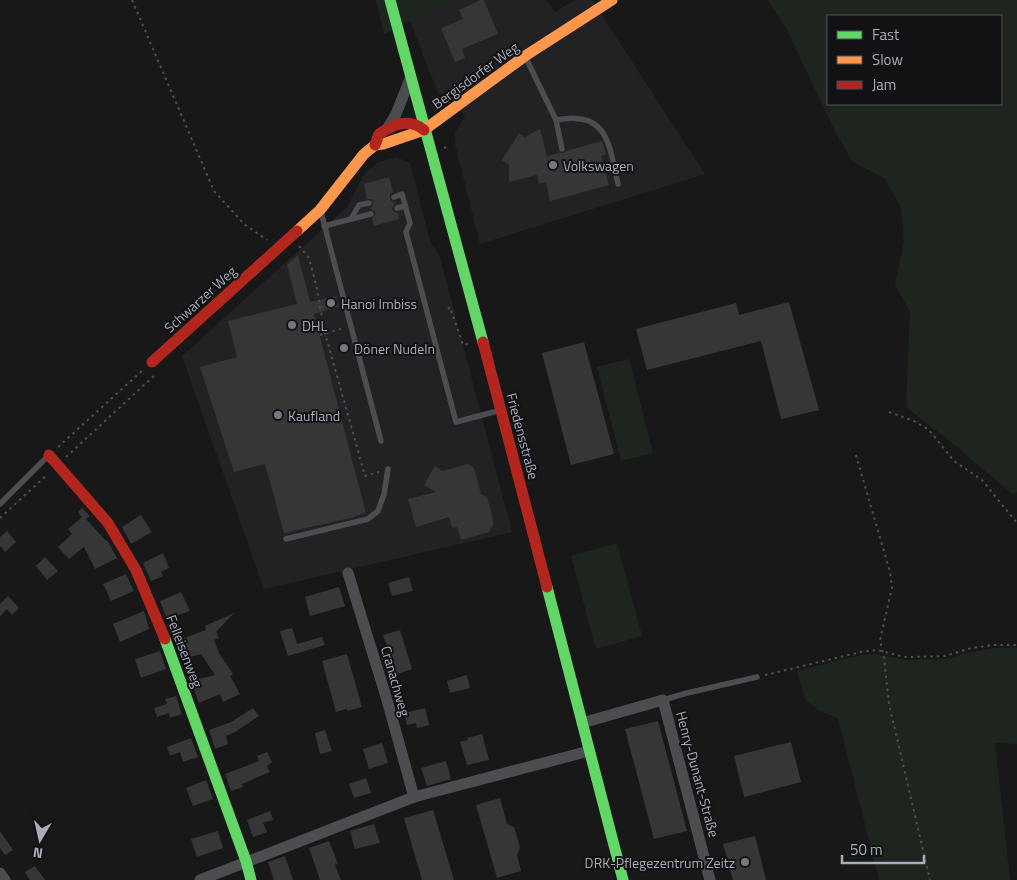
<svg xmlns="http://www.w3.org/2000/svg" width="1017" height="880" font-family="'Titillium Web',sans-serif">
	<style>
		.built { fill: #222224 }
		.green { fill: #1e251f; fill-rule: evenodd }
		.building { fill: #363637 }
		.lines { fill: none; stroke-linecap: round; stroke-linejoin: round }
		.path { stroke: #4e4f53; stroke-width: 2; stroke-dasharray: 2.5 4; stroke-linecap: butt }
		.lane { stroke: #4c4d51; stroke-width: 5.5 }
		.street { stroke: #4c4d51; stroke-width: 11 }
		.fast { stroke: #63d668; stroke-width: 11 }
		.slow { stroke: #ff974d; stroke-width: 11 }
		.jam { stroke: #b3261e; stroke-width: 11 }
		.poi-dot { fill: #767981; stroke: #121214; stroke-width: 2 }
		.labels { text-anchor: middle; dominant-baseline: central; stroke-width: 4; stroke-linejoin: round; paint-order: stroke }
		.street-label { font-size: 14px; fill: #a9adb9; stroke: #121214 }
		.poi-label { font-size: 14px; fill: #a9adb9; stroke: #121214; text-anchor: start }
	</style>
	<rect width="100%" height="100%" fill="#181818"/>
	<g class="built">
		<path d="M455,0H546L555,12L575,0H592L705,174L480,244L455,144V132L465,117L450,96L438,93L410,21Z"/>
		<path d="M396,157L410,163L430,241L440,257L512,532L264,589L182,356L347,207L364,174L377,163Z"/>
	</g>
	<g class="green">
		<path d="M376,0H455L384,34Z"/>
		<path d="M768,0H1017V492L1012,494L950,441L906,407L910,312L895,284L904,242L901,207L884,178L852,161L836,133L786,28ZM828,16H1001V104H828Z"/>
		<path d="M629,359L653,453L621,461L597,367Z"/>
		<path d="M617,543L642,636L596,649L571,556Z"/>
		<path d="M994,648H1017V744L995,743L1010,880H879L838,718L819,711L805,699L797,671L861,655L877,654L904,660L946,659L972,652Z"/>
	</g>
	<g class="building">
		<path d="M481,0H484L498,34L462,49L465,58L455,62L441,28L463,19L459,10Z"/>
		<path d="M540,129L547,156L559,153H563L566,151L602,141L606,154L601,156L609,185L550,201L546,182L539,184L537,175L509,182V165L502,160L519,133L525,137Z"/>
		<path d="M389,177L393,192L390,194V198L391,201L395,202L392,209L394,212L398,213L399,219L374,226L372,218L376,213L370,208L373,205V202L371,199H367L364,184Z"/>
		<path d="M298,255L310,301L311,302L336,296L339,307L314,314L366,513L355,516V517L284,533L265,464L234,472L200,367L237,357L228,321L297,304L287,265Z"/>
		<path d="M789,302L819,410L781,419L761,341L647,370L636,329L736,303L739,315Z"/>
		<path d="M584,342L614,454L571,465L542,353Z"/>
		<path d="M468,464L474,468L481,494L487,497L494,523L489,532L461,540L457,527L452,528L449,517L416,527L408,499L436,492L424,485L435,466L442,471Z"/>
		<path d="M82,508L90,516L86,519L106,541L107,540L117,558L95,569L84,547L69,559L58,547L72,534L68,529L82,517L78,512Z"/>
		<path d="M141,515L152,532L131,544L122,527Z"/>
		<path d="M7,531L16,542L5,552L0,546V537Z"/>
		<path d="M163,553L169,568L161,572L163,576L151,581L143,563Z"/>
		<path d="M45,557L58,571L47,580L36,566Z"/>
		<path d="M126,574L134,591L111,601L103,584Z"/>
		<path d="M409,577L413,591L392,596L388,583Z"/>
		<path d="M339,587L345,606L310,616L305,597Z"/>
		<path d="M181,592L190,611L167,619L160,601Z"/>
		<path d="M8,596L19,608L12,615L7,609L0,616V604Z"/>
		<path d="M144,611L149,629L120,642L113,624Z"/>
		<path d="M234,613L216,632L219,638L214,640L219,653L233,674L230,676L240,694L223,702L220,694L199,703L191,681L215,675L201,654L183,659L176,641L206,630L205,626Z"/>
		<path d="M292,628L297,644L322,637L325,645L288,656L280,631Z"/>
		<path d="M400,630L412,669L397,674L383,635Z"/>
		<path d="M160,651L166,669L141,678L135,659Z"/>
		<path d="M347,654L362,707L347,711V709L336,712L322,661Z"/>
		<path d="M467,675L470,688L450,693L447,681Z"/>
		<path d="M176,696L182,714L170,718L169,713L157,717L154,708L167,704L165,699Z"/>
		<path d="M253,708L259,716L235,732L226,736L228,744L215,749L209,730L231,722Z"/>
		<path d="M425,708L429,725L417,728L416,723L407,725L404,713Z"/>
		<path d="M658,721L687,831L654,839L625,729Z"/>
		<path d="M325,730L332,751L320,754L315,733Z"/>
		<path d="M482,734L489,760L467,765L460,742L468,740L467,738Z"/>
		<path d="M191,738L198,757L183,762L180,752L170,756L167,747Z"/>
		<path d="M791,742L801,782L744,797L734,756Z"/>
		<path d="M382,743L388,763L369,769L363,749Z"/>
		<path d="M267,752L272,762L267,766L270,772L242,784L243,787L231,791L225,774L259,761L257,756Z"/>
		<path d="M446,761L451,779L427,786L421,768Z"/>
		<path d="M366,778L371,793L354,798L349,784Z"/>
		<path d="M206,780L213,799L193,806L186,788Z"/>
		<path d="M500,798L507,824L514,827L520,847L517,855L521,871L497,878L476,805Z"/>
		<path d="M433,810L454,880H422L404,818Z"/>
		<path d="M270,811L273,820L263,823L267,832L253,837L247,820Z"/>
		<path d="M374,824L380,843L355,849L350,831Z"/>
		<path d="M0,831L13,850L5,855L0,848Z"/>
		<path d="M218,831L223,848L197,857L191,839Z"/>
		<path d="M755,836L766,880H733L723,844Z"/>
		<path d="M329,841L338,864L335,865L341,880H320L309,848Z"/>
		<path d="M285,856L293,880H274L268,862Z"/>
		<path d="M35,866L45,880H30L25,872Z"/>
	</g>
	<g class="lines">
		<g class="path">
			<path d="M132,0L214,191L244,224L267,240"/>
			<path d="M444,148L450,146"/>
			<path d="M299,246L309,258L316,285L325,333L365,476L379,472"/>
			<path d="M448,309L450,307L463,345L468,344"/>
			<path d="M320,335L344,328"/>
			<path d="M889,412L914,421L929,430L954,461L982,480L1017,523"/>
			<path d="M58,447L144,369"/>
			<path d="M856,455L890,572L892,588L880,640L884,658L889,704L930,880"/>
			<path d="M66,457L156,374"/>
			<path d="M0,518L48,474"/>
			<path d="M765,675L861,652L877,650L905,657H913L945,656L971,648L994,645H1017"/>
		</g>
		<g class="lane">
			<path d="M525,56L556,120L562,149"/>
			<path d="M556,120C608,110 609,144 618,184"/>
			<path d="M394,197L402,194L410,223L406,232L456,422L501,410"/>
			<path d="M397,208L405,206"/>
			<path d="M321,212L381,441"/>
			<path d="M351,219L359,205L369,203"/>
			<path d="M324,226L371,214"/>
			<path d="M0,504L48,456"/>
			<path d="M286,539L368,519L378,511L384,494L388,469"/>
			<path d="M663,700L687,693L757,677"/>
		</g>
		<g class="street">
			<path d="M387,129L396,114L410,79"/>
			<path d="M348,573L387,700L414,797"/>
			<path d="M582,723L663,700L710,880"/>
			<path d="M0,873L5,880"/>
			<path d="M200,880L414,797L589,751"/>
		</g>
		<g class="fast">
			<path d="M390,0L483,342"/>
			<path d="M547,587L623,880"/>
			<path d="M165,639L246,861L251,880"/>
		</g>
		<path class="slow" d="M297,231L320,210L364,154L375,145L383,144L424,130L525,56L612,0"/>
		<g class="jam">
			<path d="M375,145L379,134C394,124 409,118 424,130"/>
			<path d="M483,342L547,587"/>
			<path d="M152,362L297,231"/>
			<path d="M49,455L108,523L136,570L165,639"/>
		</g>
	</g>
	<g class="poi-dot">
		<circle cx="553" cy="165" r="5"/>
		<circle cx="331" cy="303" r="5"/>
		<circle cx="292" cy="325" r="5"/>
		<circle cx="344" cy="348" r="5"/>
		<circle cx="278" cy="415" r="5"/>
		<circle cx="745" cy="862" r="5"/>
	</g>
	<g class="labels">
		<g class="street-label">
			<text transform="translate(475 75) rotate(-36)">Bergisdorfer Weg</text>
			<text transform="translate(200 299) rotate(-42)">Schwarzer Weg</text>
			<text transform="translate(523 436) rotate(75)">Friedensstraße</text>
			<text transform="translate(185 651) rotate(69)">Felleisenweg</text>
			<text transform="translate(396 681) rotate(74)">Cranachweg</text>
			<text transform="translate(698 774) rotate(75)">Henry-Dunant-Straße</text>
		</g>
		<g class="poi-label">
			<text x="563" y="165">Volkswagen</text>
			<text x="341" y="303">Hanoi Imbiss</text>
			<text x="302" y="325">DHL</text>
			<text x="354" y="348">Döner Nudeln</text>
			<text x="288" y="415">Kaufland</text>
			<text x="735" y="862" text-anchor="end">DRK-Pflegezentrum Zeitz</text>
		</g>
	</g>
	<rect x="827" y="15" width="175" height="90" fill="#121214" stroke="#4e5056"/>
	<rect x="837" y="31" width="25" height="8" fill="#63d668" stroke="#4e5056"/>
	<text x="872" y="40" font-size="15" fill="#a9adb9">Fast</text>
	<rect x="837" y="56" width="25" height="8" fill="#ff974d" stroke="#4e5056"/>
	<text x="872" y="65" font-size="15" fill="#a9adb9">Slow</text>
	<rect x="837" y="81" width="25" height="8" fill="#b3261e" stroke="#4e5056"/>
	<text x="872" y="90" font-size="15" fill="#a9adb9">Jam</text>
	<g transform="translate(40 840) rotate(189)" stroke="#121214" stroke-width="4" paint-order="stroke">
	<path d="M0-4L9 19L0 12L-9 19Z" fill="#a9adb9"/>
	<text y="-8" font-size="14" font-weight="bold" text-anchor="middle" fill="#a9adb9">N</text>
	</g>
	<path d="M842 855v8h82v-8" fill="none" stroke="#a9adb9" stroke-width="2.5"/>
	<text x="850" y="855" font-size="15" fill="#a9adb9" stroke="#121214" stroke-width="4" paint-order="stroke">50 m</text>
</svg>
